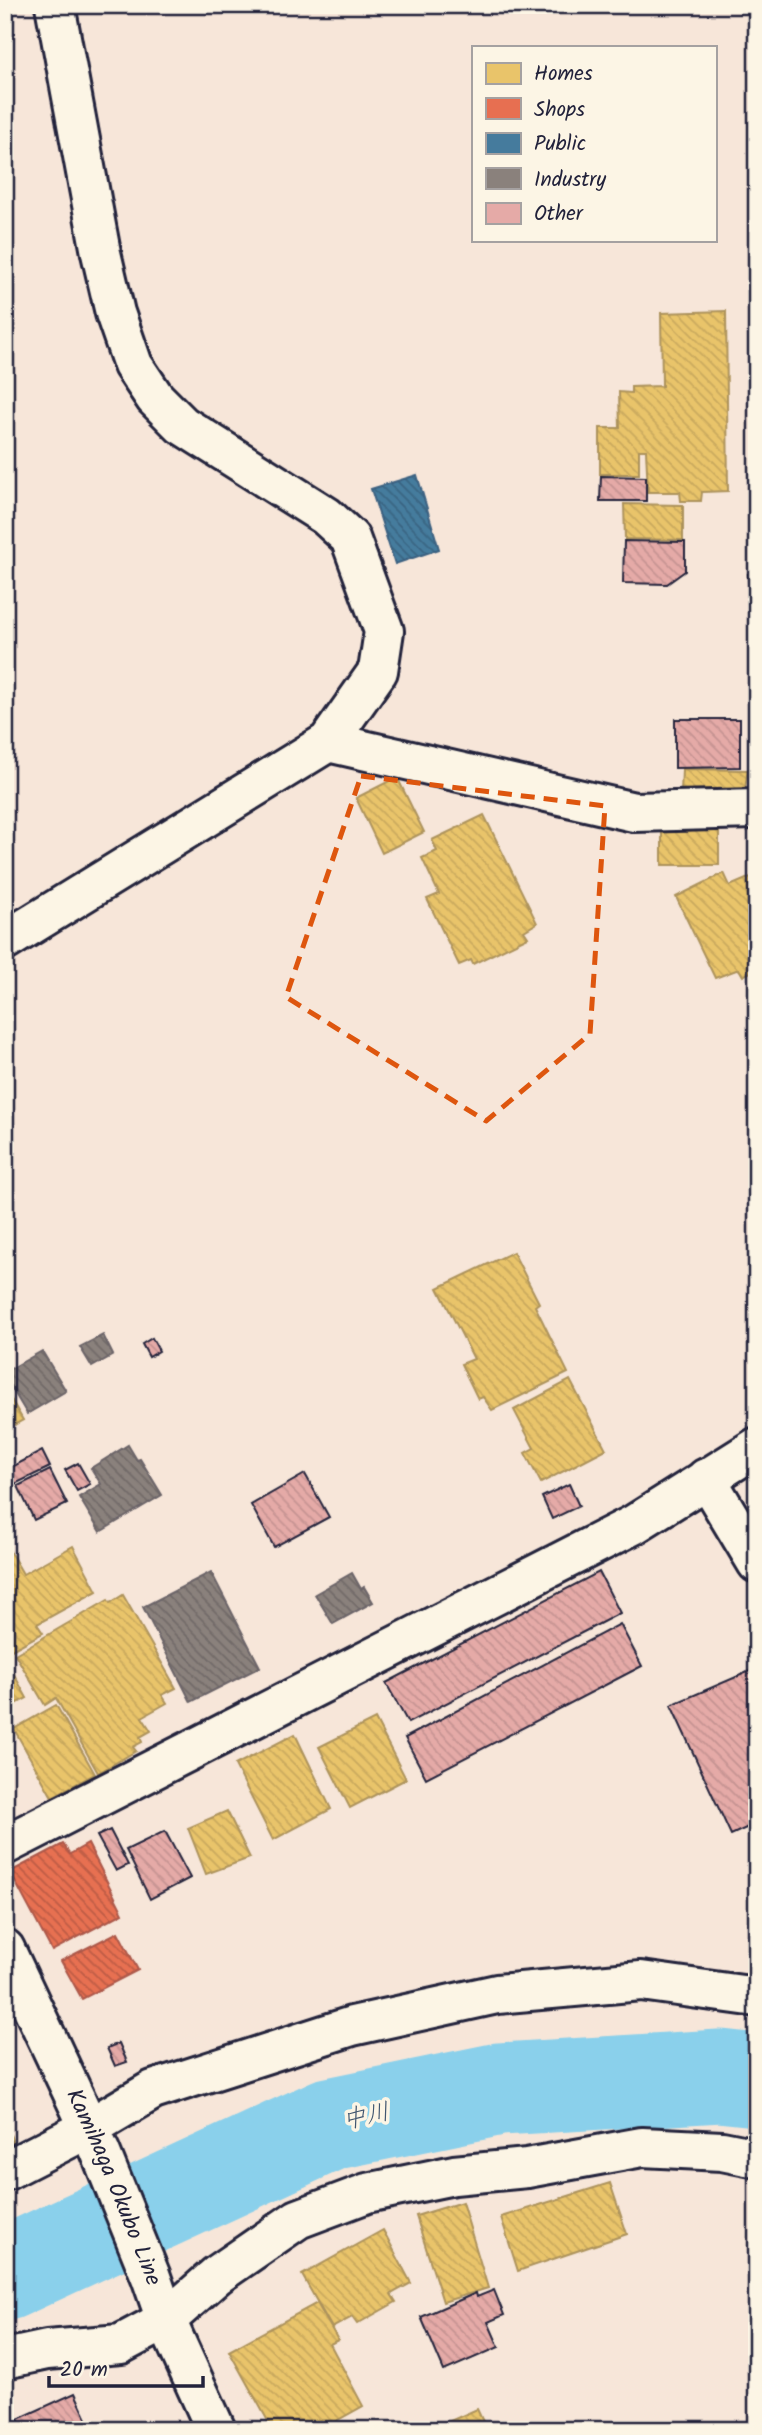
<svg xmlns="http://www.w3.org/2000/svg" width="762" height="2435" font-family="Kalam,'Klee One',sans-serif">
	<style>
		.homes { fill: url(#homes-back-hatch); stroke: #ad935c; stroke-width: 2 }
		.shops { fill: url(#shops-back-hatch); stroke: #ac584a; stroke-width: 2 }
		.public { fill: url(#public-back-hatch); stroke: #3a6080; stroke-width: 2 }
		.industry { fill: url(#industry-back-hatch); stroke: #6b6468; stroke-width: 2 }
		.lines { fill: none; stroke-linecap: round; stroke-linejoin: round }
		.river { stroke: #8ad0eb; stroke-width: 93 }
		.building { fill: url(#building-back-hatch); stroke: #22223b; stroke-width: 2 }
		.minor-casing { stroke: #22223b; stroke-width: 44 }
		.secondary-casing { stroke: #22223b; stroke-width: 44 }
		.minor { stroke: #fcf5e5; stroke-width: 38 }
		.secondary { stroke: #fcf5e5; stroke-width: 38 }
		.marked { fill: none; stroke: #de560e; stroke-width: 5; stroke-dasharray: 14 9; stroke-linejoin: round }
		.labels { text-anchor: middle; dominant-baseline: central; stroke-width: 7; stroke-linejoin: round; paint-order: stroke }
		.street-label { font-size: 23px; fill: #22223b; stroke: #fcf5e5 }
		.water-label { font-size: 24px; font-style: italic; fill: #415670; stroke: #fcf5e5 }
	</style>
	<defs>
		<pattern id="homes-back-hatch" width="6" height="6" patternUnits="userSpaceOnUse" patternTransform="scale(1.75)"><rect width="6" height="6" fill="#e9c46a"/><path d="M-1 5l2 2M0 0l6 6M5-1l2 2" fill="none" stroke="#c8a85d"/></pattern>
		<pattern id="shops-back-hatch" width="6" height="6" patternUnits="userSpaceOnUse" patternTransform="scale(1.75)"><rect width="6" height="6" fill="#e76f51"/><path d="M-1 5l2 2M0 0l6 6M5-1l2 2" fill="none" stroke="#bb5b44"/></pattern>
		<pattern id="public-back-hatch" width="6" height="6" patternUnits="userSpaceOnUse" patternTransform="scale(1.75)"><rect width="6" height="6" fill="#457b9d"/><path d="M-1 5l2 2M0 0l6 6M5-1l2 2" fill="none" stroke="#396481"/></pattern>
		<pattern id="industry-back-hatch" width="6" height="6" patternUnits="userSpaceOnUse" patternTransform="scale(1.75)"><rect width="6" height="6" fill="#8a817c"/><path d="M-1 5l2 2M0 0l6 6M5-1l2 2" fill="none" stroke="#706967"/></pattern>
		<pattern id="building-back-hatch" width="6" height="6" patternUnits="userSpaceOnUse" patternTransform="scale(1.75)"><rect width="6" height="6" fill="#e5aaa7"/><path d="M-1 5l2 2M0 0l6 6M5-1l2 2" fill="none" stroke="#c49291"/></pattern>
	</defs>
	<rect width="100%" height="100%" fill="#f7e6d9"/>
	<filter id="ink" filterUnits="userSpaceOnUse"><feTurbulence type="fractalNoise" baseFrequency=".0143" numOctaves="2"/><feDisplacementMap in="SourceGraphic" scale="14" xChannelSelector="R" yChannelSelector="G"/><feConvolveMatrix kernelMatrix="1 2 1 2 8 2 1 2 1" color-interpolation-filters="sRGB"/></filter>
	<g filter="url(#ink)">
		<g class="homes">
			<path d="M726,311L728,491L702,492L701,501H681L680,492H648L646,450H639V474H600V428H620L619,392L631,393V387L662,386L661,313Z"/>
			<path d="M624,504L683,505V540L625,539Z"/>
			<path d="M756,646H757V784H752Z"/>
			<path d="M682,769L748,770L744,795L681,793Z"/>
			<path d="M397,777L424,832L382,853L356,798Z"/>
			<path d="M484,815L537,923L524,931L528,937L473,964L471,960L459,965L427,899L439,894L422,858L437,851L432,840Z"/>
			<path d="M662,830L719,831V865H662Z"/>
			<path d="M724,873L730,886L753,876L757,885V969L743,976L739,969L715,978L676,897Z"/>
			<path d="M513,1252L539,1303L535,1306L568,1373L492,1410L483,1397L478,1399L461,1364L474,1359L438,1288Z"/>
			<path d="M570,1380L606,1449L541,1483L525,1453L534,1448L514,1410Z"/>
			<path d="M5,1389L23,1420L5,1430Z"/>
			<path d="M5,1543L23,1574L73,1546L97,1591L37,1624L43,1633L6,1653Z"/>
			<path d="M123,1595L176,1688L162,1695L167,1703L142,1717L151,1731L140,1737L142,1742L133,1747L136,1751L98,1773L56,1698L45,1705L15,1654L108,1600L110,1603Z"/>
			<path d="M5,1658L27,1698L5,1710Z"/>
			<path d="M56,1705L95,1774L52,1797L14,1729Z"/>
			<path d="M375,1719L406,1779L350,1808L319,1747Z"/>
			<path d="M295,1734L331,1809L273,1840L235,1765Z"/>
			<path d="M227,1811L250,1858L206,1874L188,1828Z"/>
			<path d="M5,2122L15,2147L5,2151Z"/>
			<path d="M610,2183L627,2234L518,2271L501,2217Z"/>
			<path d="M462,2202L488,2288L443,2302L416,2216Z"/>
			<path d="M383,2230L411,2283L391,2294L396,2302L357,2324L352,2317L332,2328L302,2275Z"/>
			<path d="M317,2303L338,2340L330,2344L363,2406L320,2430H273L229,2351Z"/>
			<path d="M477,2409L487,2430H430Z"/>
		</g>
		<g class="shops">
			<path d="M63,1844L70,1854L88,1844L123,1913L52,1951L10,1872Z"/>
			<path d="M118,1932L138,1970L82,1999L61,1961Z"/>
		</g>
		<path class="public" d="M417,475L439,549L395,564L371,489Z"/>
		<g class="industry">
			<path d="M103,1335L113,1355L92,1367L80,1347Z"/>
			<path d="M42,1351L66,1391L27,1414L5,1377V1372Z"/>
			<path d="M128,1445L137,1460L140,1459L162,1495L100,1532L79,1497L101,1484L91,1468Z"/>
			<path d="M211,1572L260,1667L191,1702L143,1607Z"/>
			<path d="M352,1573L361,1589L364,1587L373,1602L333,1624L315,1594Z"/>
		</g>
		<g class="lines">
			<path class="river" d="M5,2274L330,2124L500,2089L720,2076L757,2080"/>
		</g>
		<g class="building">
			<path d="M601,476L646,477V501H600Z"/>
			<path d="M624,541L685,542V571L667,584L623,583Z"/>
			<path d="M757,573V620L753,621L748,574Z"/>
			<path d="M675,719H740V767L675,768Z"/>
			<path d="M152,1338L159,1351L149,1357L142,1344Z"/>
			<path d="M42,1451L50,1467L15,1484L8,1469Z"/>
			<path d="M78,1463L90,1484L77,1491L65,1470Z"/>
			<path d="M50,1470L67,1504L34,1520L18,1486Z"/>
			<path d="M305,1474L329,1517L274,1547L251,1505Z"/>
			<path d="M569,1484L579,1506L552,1519L542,1497Z"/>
			<path d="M599,1572L620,1613L408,1723L386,1683Z"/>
			<path d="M620,1624L642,1666L426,1778L405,1738Z"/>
			<path d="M757,1668V1823L731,1835L671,1705Z"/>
			<path d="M110,1830L128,1865L116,1871L97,1836Z"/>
			<path d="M165,1831L190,1878L150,1899L126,1850Z"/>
			<path d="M119,2043L127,2062L115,2066L107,2048Z"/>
			<path d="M494,2290L504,2315L488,2322L499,2347L444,2371L421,2317L476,2293L477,2297Z"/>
			<path d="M75,2393L92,2430H23L18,2419Z"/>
		</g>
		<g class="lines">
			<defs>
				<g id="minor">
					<path d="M328,742L634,812L757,809"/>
					<path d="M5,941L328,742L378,671L384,631L350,538L326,516L182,425L155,398L133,365L115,313L101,253L55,5"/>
					<path d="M706,1478L757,1563"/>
					<path d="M5,1845L633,1525L757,1447"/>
					<path d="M5,2171L89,2128L153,2090L352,2026L497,1994L641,1981L757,1997"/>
					<path d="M5,2359L47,2350L121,2344L166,2320L217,2275L298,2219L367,2193L454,2175L527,2168L642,2147L722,2151L757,2158"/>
				</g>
				<g id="secondary">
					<path id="s1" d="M5,1949L100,2151L151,2277L166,2320L216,2430"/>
				</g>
			</defs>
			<use href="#minor" class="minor-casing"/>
			<use href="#secondary" class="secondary-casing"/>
			<use href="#minor" class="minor"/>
			<use href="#secondary" class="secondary"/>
		</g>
	</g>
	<path class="marked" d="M361,776L605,806L590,1034L486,1121L286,997Z"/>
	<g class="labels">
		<g class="street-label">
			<text stroke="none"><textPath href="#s1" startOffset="262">Kamihaga Okubo Line</textPath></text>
		</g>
		<g class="water-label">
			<text transform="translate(366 2117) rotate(-12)">中川</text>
		</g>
	</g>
	<rect width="762" height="2435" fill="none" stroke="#fcf5e5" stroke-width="28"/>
	<rect x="14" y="14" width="734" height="2407" fill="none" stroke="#22223b" stroke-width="2.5" filter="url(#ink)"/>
	<rect x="472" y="46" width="245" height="196" fill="#fcf5e5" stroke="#a5a1a1" stroke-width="2"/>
	<rect x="486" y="63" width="35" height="21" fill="#e9c46a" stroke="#a5a1a1" stroke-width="2"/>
	<text x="534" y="80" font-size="21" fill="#22223b">Homes</text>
	<rect x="486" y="98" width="35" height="21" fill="#e76f51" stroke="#a5a1a1" stroke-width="2"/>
	<text x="534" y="116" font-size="21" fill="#22223b">Shops</text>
	<rect x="486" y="133" width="35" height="21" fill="#457b9d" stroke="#a5a1a1" stroke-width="2"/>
	<text x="534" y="150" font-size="21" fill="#22223b">Public</text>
	<rect x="486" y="168" width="35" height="21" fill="#8a817c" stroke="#a5a1a1" stroke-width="2"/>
	<text x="534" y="186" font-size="21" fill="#22223b">Industry</text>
	<rect x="486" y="203" width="35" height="21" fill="#e5aaa7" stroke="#a5a1a1" stroke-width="2"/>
	<text x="534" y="220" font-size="21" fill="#22223b">Other</text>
	<path d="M49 2376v10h154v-10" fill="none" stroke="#22223b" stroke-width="3.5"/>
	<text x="60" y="2376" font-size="21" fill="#22223b" stroke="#fcf5e5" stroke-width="5" paint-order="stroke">20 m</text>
</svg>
